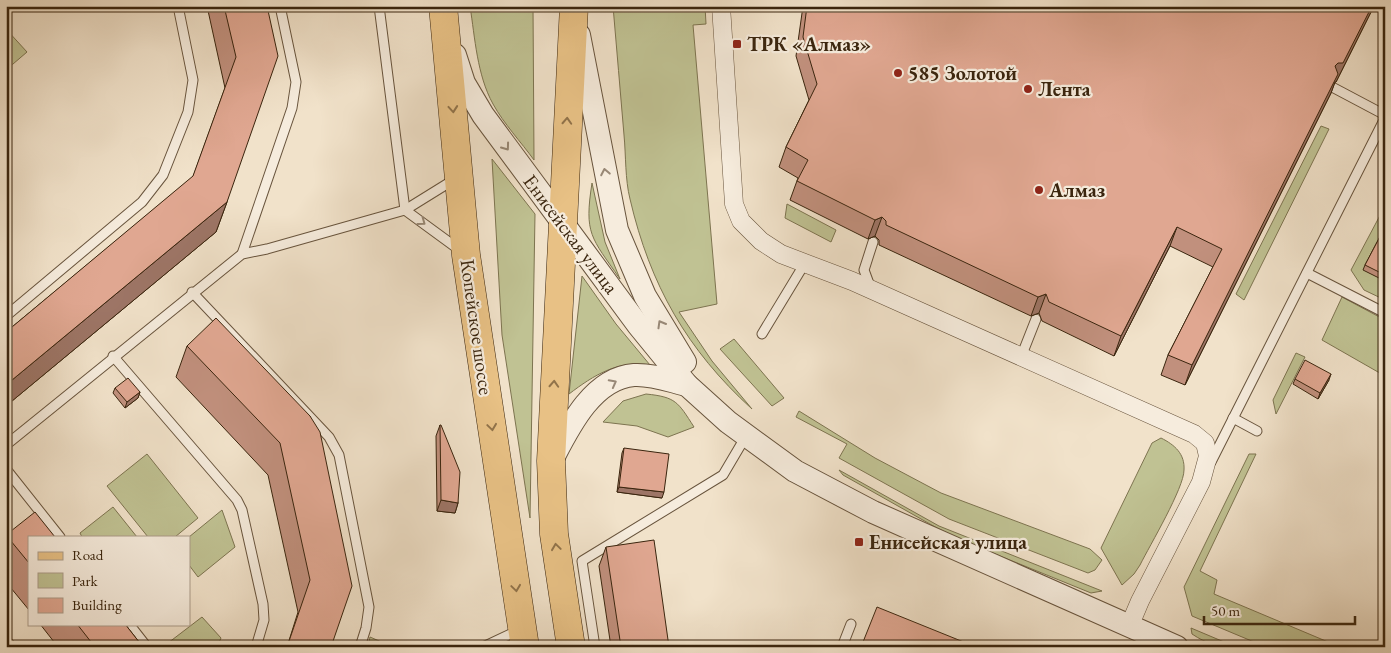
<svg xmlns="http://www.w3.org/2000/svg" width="1391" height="653" font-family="'EB Garamond',serif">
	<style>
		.green { fill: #c0c293; stroke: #7d7450 }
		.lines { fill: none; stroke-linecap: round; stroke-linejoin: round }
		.service-casing { stroke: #68543d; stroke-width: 11 }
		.minor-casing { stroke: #68543d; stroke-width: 19 }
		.tertiary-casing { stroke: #68543d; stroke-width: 24 }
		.primary-casing { stroke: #3a250e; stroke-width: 29 }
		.service { stroke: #f6ecdd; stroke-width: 9 }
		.minor { stroke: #f6ecdd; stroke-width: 18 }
		.tertiary { stroke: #f6ecdd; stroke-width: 22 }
		.primary { stroke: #e8c185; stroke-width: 28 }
		.wall { fill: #c1907d; stroke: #3a250e }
		.shaded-wall { fill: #9d7566; stroke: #3a250e }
		.building { fill: #e0a791; stroke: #3a250e }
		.oneway { stroke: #91734a }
		.oneway2 { stroke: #988876 }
		.poi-dot { fill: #8f2418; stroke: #f6ecdd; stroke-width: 2 }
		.labels { text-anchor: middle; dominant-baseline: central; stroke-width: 4.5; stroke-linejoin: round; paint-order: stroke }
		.poi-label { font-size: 20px; font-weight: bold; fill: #3a250e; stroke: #f6ecdd; text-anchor: start }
		.street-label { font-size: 20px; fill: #3a250e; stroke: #f6ecdd }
	</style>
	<rect width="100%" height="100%" fill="#f1e2ca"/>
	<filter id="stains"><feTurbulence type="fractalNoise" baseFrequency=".004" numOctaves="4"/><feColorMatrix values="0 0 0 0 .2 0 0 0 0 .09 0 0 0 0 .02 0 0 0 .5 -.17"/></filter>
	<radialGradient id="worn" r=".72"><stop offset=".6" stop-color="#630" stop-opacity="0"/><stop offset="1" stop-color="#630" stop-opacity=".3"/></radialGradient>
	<g class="green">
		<path d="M470,6H533L534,160C521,142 504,124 493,104C477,75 475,38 470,6Z"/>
		<path d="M613,6H705L706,24L693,25L717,304L679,312L712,361L752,409C687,350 650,285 630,199C625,179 626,156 624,135C620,92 617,49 613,6Z"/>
		<path d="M6,29L27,52L6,70Z"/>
		<path d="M1321,126L1329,129L1244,300L1236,294Z"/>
		<path d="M492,159L535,214L530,518L502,335Z"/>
		<path d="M592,183L605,242L620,279C591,237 584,234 592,183Z"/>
		<path d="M787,204L836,230L831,242L785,218Z"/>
		<path d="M1385,206V300L1364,290L1351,270Z"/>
		<path d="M582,276L616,324L650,365C618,360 594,375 569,394Z"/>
		<path d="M1342,297L1385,320V376L1322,340Z"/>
		<path d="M734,339L784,398L772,406L720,349Z"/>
		<path d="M1296,353L1305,357L1276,414L1273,400Z"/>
		<path d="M646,394C676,397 678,402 694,427L668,437L637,426L603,422L623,401Z"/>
		<path d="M799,411L875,458L941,493L1090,549L1102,560L1095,570L1088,573L949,519L839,458L847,444L796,417Z"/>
		<path d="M1161,438C1175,445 1185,454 1184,470C1184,488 1150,545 1140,565L1134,574L1122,585L1101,548L1152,443Z"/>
		<path d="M147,454L198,518L175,537H148L107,486Z"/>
		<path d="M1249,454H1256L1200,571L1217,580L1214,594L1340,647H1266L1192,616L1184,587Z"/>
		<path d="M839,470L939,526L1102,591L1091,593L968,543L937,528L843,475Z"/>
		<path d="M113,507L137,537H82L80,533Z"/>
		<path d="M222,510L235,547L198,577L189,565V537Z"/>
		<path d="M202,617L221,638L217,647H171L168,643Z"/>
		<path d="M1191,628L1236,647C1218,647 1207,644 1192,634Z"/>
		<path d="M370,637L393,647H368Z"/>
	</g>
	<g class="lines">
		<defs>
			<g id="service">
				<path d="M1334,88L1385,115"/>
				<path d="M455,179L405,210L461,251"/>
				<path d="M242,254L292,108L296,82L280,6"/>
				<path d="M1307,273L1385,313"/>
				<path d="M871,289L864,270L873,242"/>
				<path d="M192,292L329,437L339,455L369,607L366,628L360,647"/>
				<path d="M6,316L142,202L163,175L188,112L193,80L178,6"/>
				<path d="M762,334L805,263"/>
				<path d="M113,356L237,500L242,510L263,604L264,620L256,647"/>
				<path d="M1021,357L1036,319"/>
				<path d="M1233,418L1257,431"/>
				<path d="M6,445L242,254L267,249L405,210L379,6"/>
				<path d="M1211,462L1385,118"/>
				<path d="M6,469L60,537"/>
				<path d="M129,624L147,647"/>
				<path d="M6,640L12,647"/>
				<path d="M483,647L519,630"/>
				<path d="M595,647L582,561L723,475L746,436"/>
				<path d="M842,647L851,624"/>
			</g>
			<path id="minor" d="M721,6L734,204L741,221L761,241L781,254L852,281L1194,434L1205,443L1208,456L1201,482L1140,601L1129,627"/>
			<g id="tertiary">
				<path d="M579,35L617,230L645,296L685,362"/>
				<path d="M455,55L464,83L483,115L582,249L638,325L687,385L728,422L795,471L873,512L1177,647"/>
				<path d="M553,458C569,427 593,378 634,375C652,374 670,381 687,385"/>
			</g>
			<g id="primary">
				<path d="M443,6L466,255L525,647"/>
				<path d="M571,647L554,534L551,461L574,6"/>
			</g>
		</defs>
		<use href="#service" class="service-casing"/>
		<use href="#minor" class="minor-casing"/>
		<use href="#tertiary" class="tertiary-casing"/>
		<use href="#primary" class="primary-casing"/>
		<use href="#service" class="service"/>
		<use href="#minor" class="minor"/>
		<use href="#tertiary" class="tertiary"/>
		<use href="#primary" class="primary"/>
	</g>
	<g class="wall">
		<path d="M207,6H267L227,202L216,232L6,406V332L193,177L225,88Z"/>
		<path d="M803,6H1374L1336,82H1335L1331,93L1185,385L1161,375L1168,355L1213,267L1170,246L1114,356L1042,321L1039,313L1031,316L879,245V240L875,236L868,239L790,200L798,178L779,167L786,147L809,100L796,56Z"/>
		<path d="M1385,227V281L1363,270L1365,265Z"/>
		<path d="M187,346L310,416L331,647H287L298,612L268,475L176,377Z"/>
		<path d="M1295,379L1329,380L1318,399L1293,384Z"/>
		<path d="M115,388L140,392L138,398L125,408L113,393Z"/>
		<path d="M440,425L458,503L455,513L437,511L436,436Z"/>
		<path d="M624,448L662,498L617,492L622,453Z"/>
		<path d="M6,535L29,537V610L6,582Z"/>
		<path d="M606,547L669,647H611L599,566Z"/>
		<path d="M40,624H125L143,647H58Z"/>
	</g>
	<g class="shaded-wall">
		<path d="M1372,6H1374L1336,82H1335L1331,93L1185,385L1192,365L1335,66Z"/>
		<path d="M227,202L216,232L6,406V385Z"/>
		<path d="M882,217L875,236L868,239L875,220Z"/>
		<path d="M1177,227L1170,246L1114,356L1121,336Z"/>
		<path d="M1046,294L1039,313L1031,316L1038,297Z"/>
		<path d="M1331,374L1329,380L1318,399L1320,393Z"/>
		<path d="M140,392L138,398L125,408L127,402Z"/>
		<path d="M619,487L664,492L662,498L617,492Z"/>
		<path d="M441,500L458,503L455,513L437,511Z"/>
	</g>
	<g class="building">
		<path d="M224,6H267L278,56L227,202L6,385V332L193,176L236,57Z"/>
		<path d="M807,6H1372L1343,63H1338L1335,66L1338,74L1192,365L1168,355L1222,249L1177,227L1121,336L1049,302L1046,294L1038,297L886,225V221L882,217L875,220L797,181L808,160L786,147L817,84L803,37Z"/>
		<path d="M1385,227V275L1365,265Z"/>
		<path d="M216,318L310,416L320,432L352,586L331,647H287L310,580L280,443L187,346Z"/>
		<path d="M1305,360L1331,374L1320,393L1295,379Z"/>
		<path d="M128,378L140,392L127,402L115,388Z"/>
		<path d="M440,425H441L460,472L458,503L441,500Z"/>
		<path d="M624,448L669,454L664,492L619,487Z"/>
		<path d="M35,512L55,537H29V563L6,535Z"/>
		<path d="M654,540L669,647H621L606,547Z"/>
		<path d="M877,607L976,647H861Z"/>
		<path d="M77,624H125L143,647H95Z"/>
	</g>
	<defs><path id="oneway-chevron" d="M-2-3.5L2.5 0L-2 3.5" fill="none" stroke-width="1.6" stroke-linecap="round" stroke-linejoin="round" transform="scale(1.25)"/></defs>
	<g class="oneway">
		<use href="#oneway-chevron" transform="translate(453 109) rotate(85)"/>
		<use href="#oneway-chevron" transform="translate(567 121) rotate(-87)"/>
		<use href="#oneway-chevron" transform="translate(554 384) rotate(-87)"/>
		<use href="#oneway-chevron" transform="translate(492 427) rotate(82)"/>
		<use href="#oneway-chevron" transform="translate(556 547) rotate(-98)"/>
		<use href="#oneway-chevron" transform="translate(516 588) rotate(82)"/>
	</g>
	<g class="oneway2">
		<use href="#oneway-chevron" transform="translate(506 147) rotate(54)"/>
		<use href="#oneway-chevron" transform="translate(605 172) rotate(-101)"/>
		<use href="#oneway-chevron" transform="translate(422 222) rotate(36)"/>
		<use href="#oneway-chevron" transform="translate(661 324) rotate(-120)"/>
		<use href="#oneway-chevron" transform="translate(613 383) rotate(-28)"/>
	</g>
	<g class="poi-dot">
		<rect x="732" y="39" width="10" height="10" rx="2.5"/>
		<circle cx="898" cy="73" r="5"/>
		<circle cx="1028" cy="89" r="5"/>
		<circle cx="1039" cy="190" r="5"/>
		<rect x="854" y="537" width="10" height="10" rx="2.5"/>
	</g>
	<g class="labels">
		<g class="poi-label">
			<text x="747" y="44">ТРК «Алмаз»</text>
			<text x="908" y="73">585 Золотой</text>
			<text x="1038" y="89">Лента</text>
			<text x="1049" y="190">Алмаз</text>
			<text x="869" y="542">Енисейская улица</text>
		</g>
		<g class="street-label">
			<text transform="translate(571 234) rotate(53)">Енисейская улица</text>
			<text transform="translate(477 327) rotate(82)">Копейское шоссе</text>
		</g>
	</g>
	<rect width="1391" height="653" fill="none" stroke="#f1e2ca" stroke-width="25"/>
	<rect x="8" y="8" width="1376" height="638" fill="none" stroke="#3a250e" stroke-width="2.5"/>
	<rect x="12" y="12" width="1366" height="628" fill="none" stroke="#3a250e"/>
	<rect x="28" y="536" width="162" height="90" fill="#f6ecdd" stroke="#ab9c8a"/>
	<rect x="38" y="552" width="25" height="8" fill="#e8c185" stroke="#ab9c8a"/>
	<text x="72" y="560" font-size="15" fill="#3a250e">Road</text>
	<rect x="38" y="573" width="25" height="15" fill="#c0c293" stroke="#ab9c8a"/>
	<text x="72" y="586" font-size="15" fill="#3a250e">Park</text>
	<rect x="38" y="598" width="25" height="15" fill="#e0a791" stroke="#ab9c8a"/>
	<text x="72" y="610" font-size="15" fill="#3a250e">Building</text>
	<path d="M1204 616v8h151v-8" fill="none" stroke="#3a250e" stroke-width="2.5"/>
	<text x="1211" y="616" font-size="15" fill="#3a250e" stroke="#f6ecdd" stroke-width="4" paint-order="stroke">50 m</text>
	<rect width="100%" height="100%" filter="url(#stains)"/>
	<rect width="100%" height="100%" fill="url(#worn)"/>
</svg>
